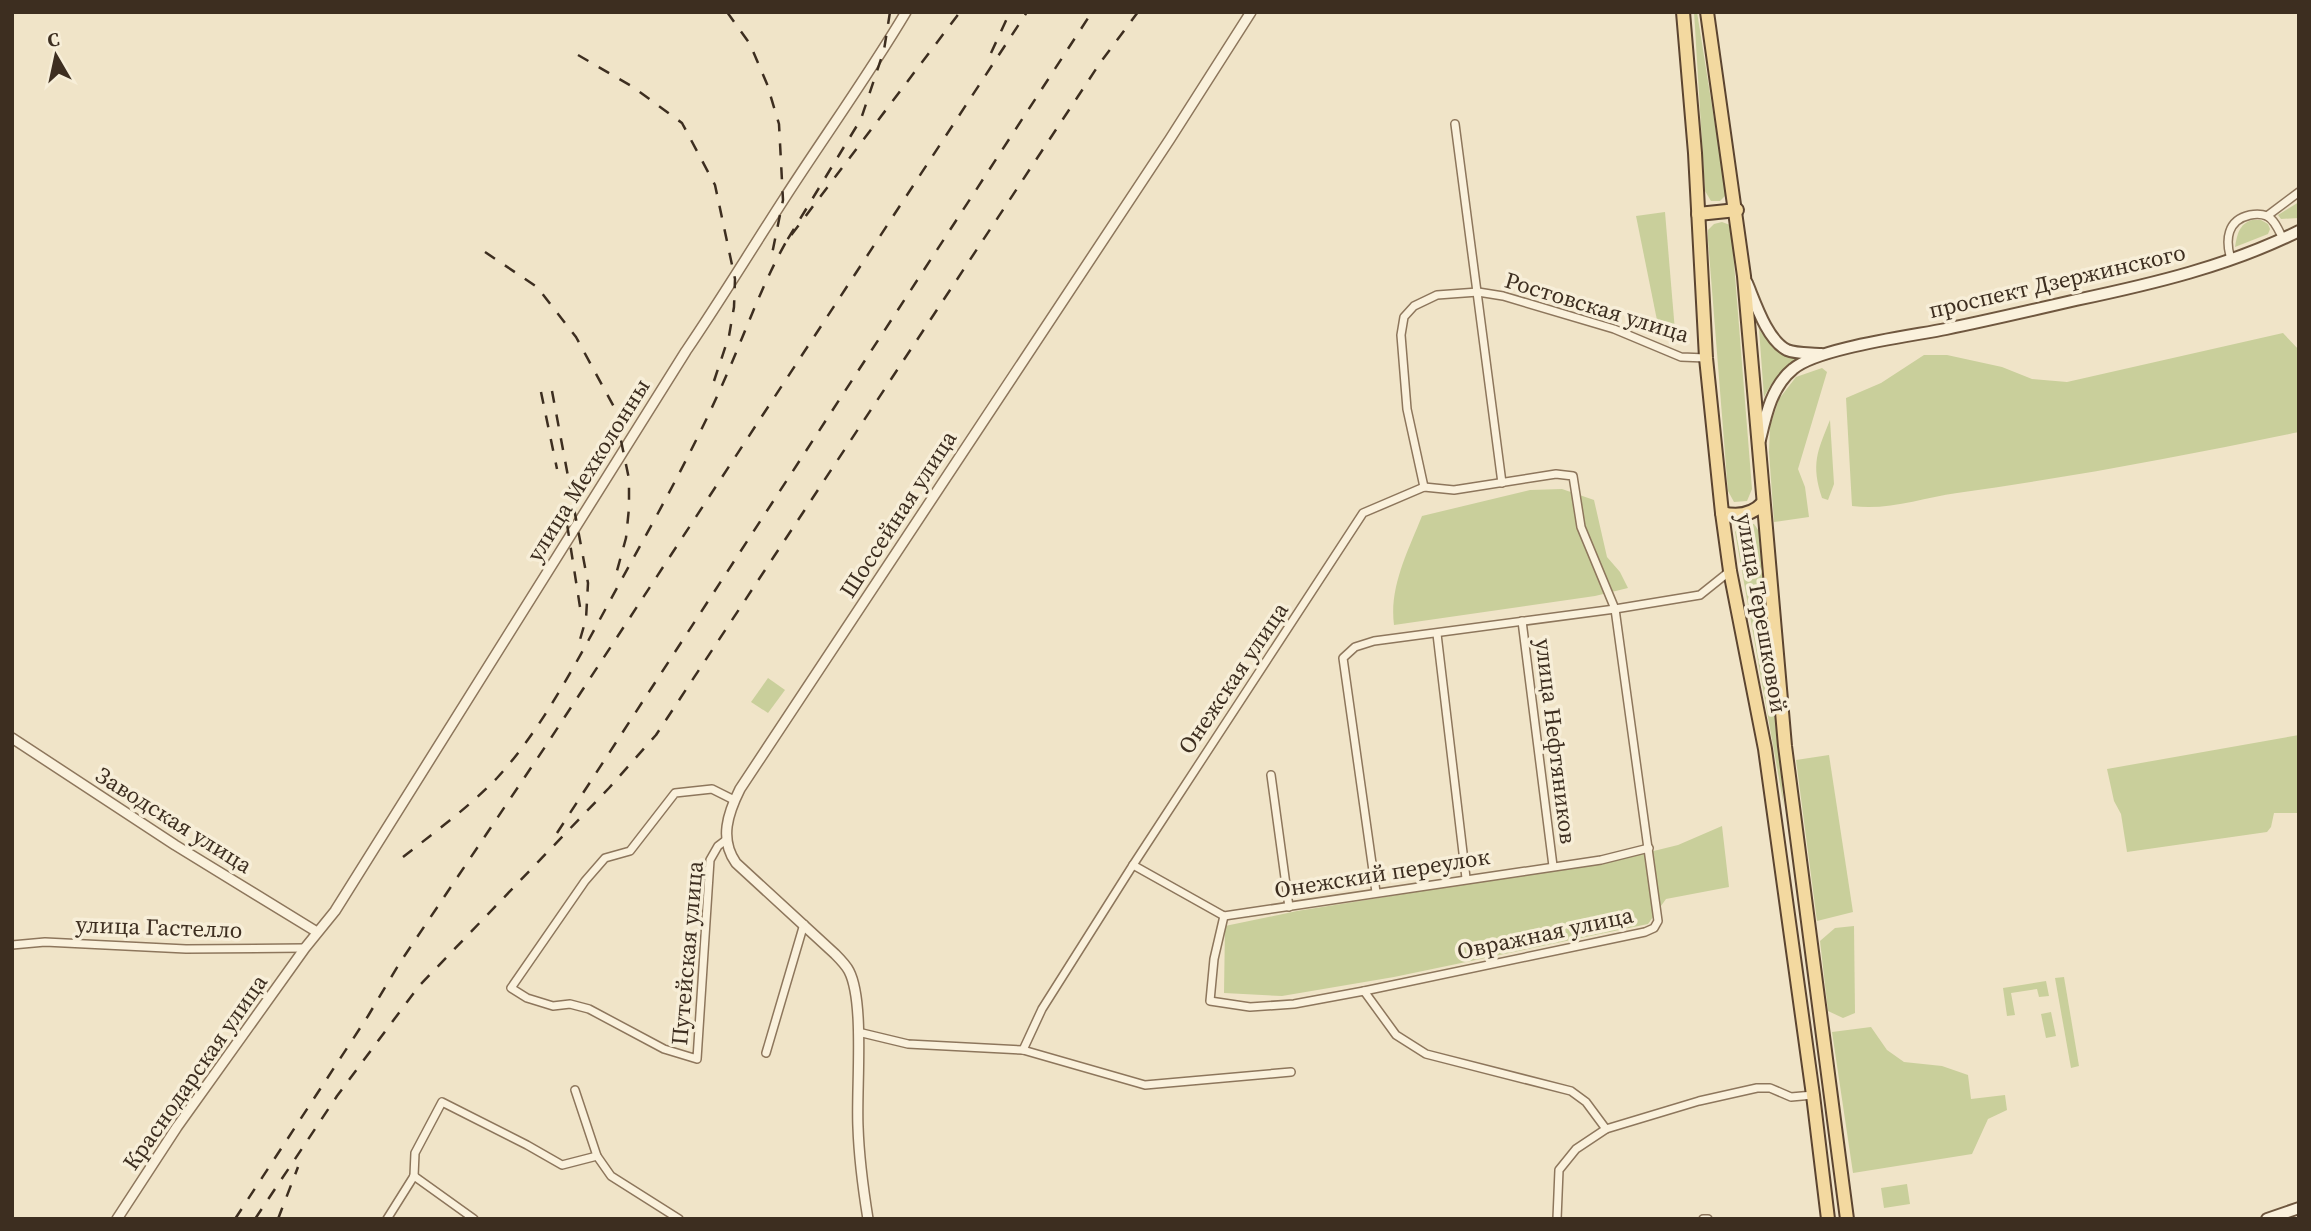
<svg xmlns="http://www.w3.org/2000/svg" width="2311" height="1231" font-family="'Source Serif 4',serif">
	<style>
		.green { fill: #c9cf9b }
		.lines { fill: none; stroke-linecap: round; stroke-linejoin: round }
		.minor-casing { stroke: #8d765c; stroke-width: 10 }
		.tertiary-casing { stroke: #8d765c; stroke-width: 12 }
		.secondary-casing { stroke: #6f573f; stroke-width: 14 }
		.primary-casing { stroke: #5b4430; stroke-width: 16 }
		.minor { stroke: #faf1dc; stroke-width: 7 }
		.tertiary { stroke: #faf1dc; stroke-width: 9 }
		.secondary { stroke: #faf1dc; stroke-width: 10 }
		.primary { stroke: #f3d9a0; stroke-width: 12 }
		.rail { stroke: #3d2e20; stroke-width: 2.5; stroke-dasharray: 12 12; stroke-linecap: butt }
		.labels { text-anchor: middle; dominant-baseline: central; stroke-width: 7; stroke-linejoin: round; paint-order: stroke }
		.street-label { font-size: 23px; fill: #3d2e20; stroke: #f7eed8 }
	</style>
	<rect width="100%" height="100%" fill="#f0e4c8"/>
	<g class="green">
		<path d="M1694,12H1697L1725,188L1726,195L1720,201H1711L1705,191Z"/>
		<path d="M2299,202V218L2281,219L2278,215Z"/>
		<path d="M1665,212L1676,343L1660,335L1636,216Z"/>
		<path d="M2252,220H2261L2268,224L2270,229L2268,234L2235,247C2237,235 2239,224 2252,220Z"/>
		<path d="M1722,222L1730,225L1732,238L1752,489L1747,501L1734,502L1728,491L1708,240V230L1714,224Z"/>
		<path d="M1759,329C1769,344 1779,353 1796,359C1781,370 1772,381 1764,397Z"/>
		<path d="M2283,333L2299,350V432C2185,456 2072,477 1957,493C1922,498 1887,511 1852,506L1846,398L1881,383L1924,355H1947L2002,367L2032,379L2067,382Z"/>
		<path d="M1822,368L1827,372L1798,469L1805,487L1809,517L1774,522L1769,452L1770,426L1779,399L1796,377Z"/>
		<path d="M1830,420L1834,484L1828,500L1822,498C1811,464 1817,452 1830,420Z"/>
		<path d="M1562,489L1594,500L1607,557L1620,572L1628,588L1595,596L1394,625C1389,587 1408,551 1422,516L1530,490Z"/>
		<path d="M1746,523L1754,524L1759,531L1784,807L1735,532L1740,526Z"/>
		<path d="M768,678L785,690L768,713L751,702Z"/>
		<path d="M2299,735V813H2274L2271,827L2267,832L2127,852L2121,814L2114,801L2107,769Z"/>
		<path d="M1829,755L1853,912L1817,921L1796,760Z"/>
		<path d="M1722,826L1729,887L1666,899L1648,924L1394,977L1282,996L1224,993L1225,926L1297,911L1617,860L1678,845Z"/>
		<path d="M1854,926L1855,1013L1843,1018L1828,1011L1820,941L1835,928Z"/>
		<path d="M2064,977L2079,1066L2071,1068L2055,978Z"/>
		<path d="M2046,981L2049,996L2039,997L2037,989L2011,993L2015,1015L2007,1016L2003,988Z"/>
		<path d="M2051,1012L2056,1036L2046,1038L2041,1014Z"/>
		<path d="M1871,1027L1887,1050L1904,1062L1942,1066L1968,1075L1971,1099L2005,1095L2007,1110L1988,1119L1972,1154L1853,1173L1832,1032Z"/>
		<path d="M1907,1184L1910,1204L1884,1208L1881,1188Z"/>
	</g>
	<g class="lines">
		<defs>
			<g id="minor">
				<path d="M1455,124L1502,483"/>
				<path d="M2267,216L2299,192"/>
				<path d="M2231,259C2225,240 2227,220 2250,215C2255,214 2262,214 2267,216C2275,220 2279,231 2283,239"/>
				<path d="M1424,487L1407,409L1401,335L1404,317L1414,306L1437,295L1478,292L1503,296L1614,329L1681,357L1706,358"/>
				<path d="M1522,621L1553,866"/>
				<path d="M1437,634L1466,878"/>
				<path d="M1271,775L1289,907"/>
				<path d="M726,840L718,846L710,860L697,1059L664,1049L589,1009L570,1004L553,1006L527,998L511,988L585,881L605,858L630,851L675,793L712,789L734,800"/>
				<path d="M1133,865L1224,916L1601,860L1649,848"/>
				<path d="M1376,892L1343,658L1355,647L1374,641L1615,609L1700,595L1730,571"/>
				<path d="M1224,916L1214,959L1210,1001L1250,1007L1294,1004L1364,991L1396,1035L1426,1054L1571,1091L1586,1102L1606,1129L1576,1149L1559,1170L1557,1219"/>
				<path d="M12,945L45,942L186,949L305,948"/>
				<path d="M858,1032L908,1044L1023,1050L1145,1085L1291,1072"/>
				<path d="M1023,1050L1042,1009L1133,865L1363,513L1424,487L1454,490L1556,474L1573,476L1581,527L1615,609L1658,921L1654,928L1645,932L1364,991"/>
				<path d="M766,1053L804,924"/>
				<path d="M575,1090L597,1156L611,1176L679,1219"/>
				<path d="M1606,1129L1699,1101L1757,1088H1770L1791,1097L1813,1095"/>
				<path d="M414,1176L415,1153L442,1102L527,1145L562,1165L597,1156"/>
				<path d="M414,1176L474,1219"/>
				<path d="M387,1219L414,1176"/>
				<path d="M1703,1219H1708"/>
			</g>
			<g id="tertiary">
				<path d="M12,738L175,845L317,932"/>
				<path d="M117,1219L177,1127L305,948L335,911L686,351C720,301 751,250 784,199C824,137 868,76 906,12"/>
				<path d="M868,1219C863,1188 859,1158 858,1127C856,1089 865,1002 849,971C846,965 840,959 835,954L736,863C719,839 728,813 740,789L1170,139L1251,12"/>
			</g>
			<g id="secondary">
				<path d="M1747,283C1755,302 1767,340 1787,350C1796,354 1811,353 1821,354"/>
				<path d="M1760,440C1766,414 1772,386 1793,369C1817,348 1911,336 1946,329C1990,320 2033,310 2076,300C2152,284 2229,266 2299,231"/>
				<path d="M2267,1219L2299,1208"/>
			</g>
			<g id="primary">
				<path d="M1683,12L1695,153L1706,358L1722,513L1730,571L1765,749L1813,1095L1828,1219"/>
				<path d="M1707,12L1744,276L1785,746L1847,1219"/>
				<path d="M1698,214L1737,210"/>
				<path d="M1722,513C1738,517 1752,515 1763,503"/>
			</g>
		</defs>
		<use href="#minor" class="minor-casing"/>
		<use href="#tertiary" class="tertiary-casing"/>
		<use href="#secondary" class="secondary-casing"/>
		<use href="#primary" class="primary-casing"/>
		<use href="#minor" class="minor"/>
		<use href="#tertiary" class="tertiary"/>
		<use href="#secondary" class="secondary"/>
		<use href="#primary" class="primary"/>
		<g class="rail">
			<path d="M727,12L750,44L767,84L779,124L783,200L771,259"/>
			<path d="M890,12L884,50L861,119L786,242L960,12"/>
			<path d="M991,53L1010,12"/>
			<path d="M578,55L633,87L682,123L715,185L735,279L734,307L729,336L714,381"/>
			<path d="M485,252L537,287L576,337L614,407L629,479V508L626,538L615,578"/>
			<path d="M552,391L588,583L586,619L579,643"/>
			<path d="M541,392L557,469"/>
			<path d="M567,524L580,607"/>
			<path d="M557,833L1092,12"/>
			<path d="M403,857C435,832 469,807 497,778C543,728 578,659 611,599C648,531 687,463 719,392C742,342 759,290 786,242"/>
			<path d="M235,1219L368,1016L399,964L547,744L1027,12"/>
			<path d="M255,1219L337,1096L419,986L609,788L656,735L1100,63L1138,12"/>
			<path d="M278,1219L298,1167"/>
		</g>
	</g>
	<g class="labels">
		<g class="street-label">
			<text transform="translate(2057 281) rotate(-13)">проспект Дзержинского</text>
			<text transform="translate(1597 307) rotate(17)">Ростовская улица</text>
			<text transform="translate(588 470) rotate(-58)">улица Мехколонны</text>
			<text transform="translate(898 514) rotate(-57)">Шоссейная улица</text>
			<text transform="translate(1762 613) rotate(80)">улица Терешковой</text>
			<text transform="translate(1233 678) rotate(-56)">Онежская улица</text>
			<text transform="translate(1556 741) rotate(83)">улица Нефтяников</text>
			<text transform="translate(174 820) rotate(32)">Заводская улица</text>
			<text transform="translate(1382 873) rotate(-9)">Онежский переулок</text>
			<text transform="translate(159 927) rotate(2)">улица Гастелло</text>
			<text transform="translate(1545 933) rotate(-12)">Овражная улица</text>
			<text transform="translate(687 953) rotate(-85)">Путейская улица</text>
			<text transform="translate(195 1072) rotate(-55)">Краснодарская улица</text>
		</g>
	</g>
	<rect width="2311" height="1231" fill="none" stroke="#3d2e20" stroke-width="28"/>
	<g transform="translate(56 56) rotate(351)" stroke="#f7eed8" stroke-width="5" paint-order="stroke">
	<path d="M0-5L12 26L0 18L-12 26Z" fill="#3d2e20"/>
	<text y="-10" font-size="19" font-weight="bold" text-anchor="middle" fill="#3d2e20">С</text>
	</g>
</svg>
